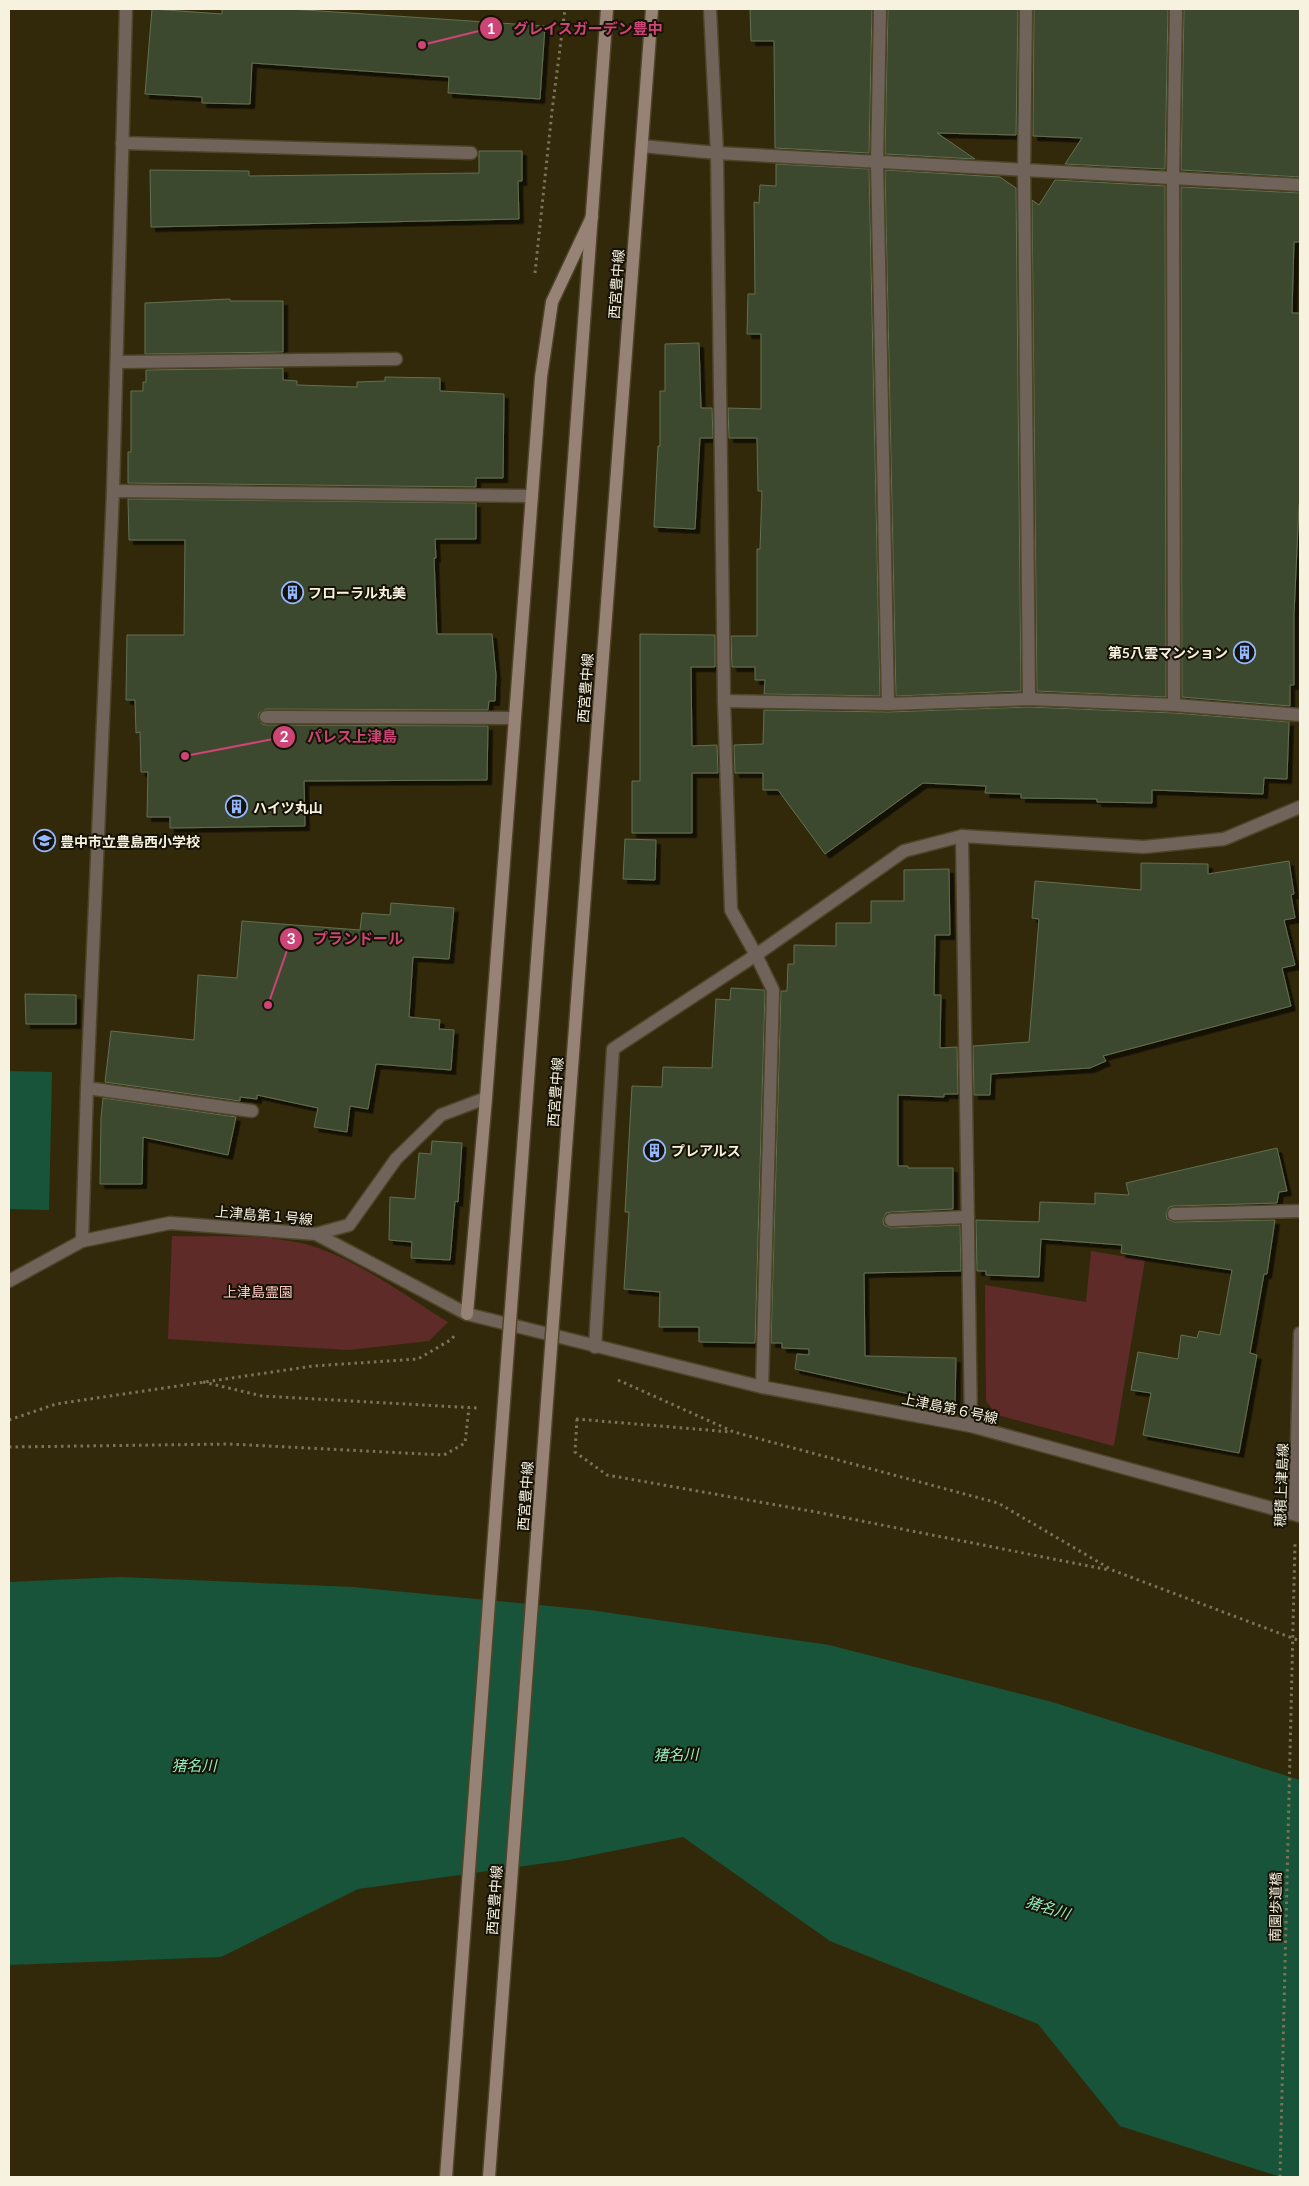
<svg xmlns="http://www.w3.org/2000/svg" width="1309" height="2186" font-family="Lato,'Noto Sans JP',sans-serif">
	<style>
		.green { fill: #5e2b29 }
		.water { fill: #18543a }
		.building { fill: #3d482d; stroke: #637052; filter: url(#shadow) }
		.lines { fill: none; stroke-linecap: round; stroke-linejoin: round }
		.service-casing { stroke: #4e4529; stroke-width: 15 }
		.minor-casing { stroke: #4e4529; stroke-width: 15 }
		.tertiary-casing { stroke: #4e4529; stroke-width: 15 }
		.secondary-casing { stroke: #4e4529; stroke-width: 15 }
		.path { stroke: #7a7359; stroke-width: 3; stroke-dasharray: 2.5 4; stroke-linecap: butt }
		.service { stroke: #70635a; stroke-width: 12 }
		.minor { stroke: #70635a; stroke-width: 12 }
		.tertiary { stroke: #70635a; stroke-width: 12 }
		.secondary { stroke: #978375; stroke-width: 12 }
		.secondary-bridge-casing { stroke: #4e4529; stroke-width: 15; stroke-linecap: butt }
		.secondary-bridge { stroke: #978375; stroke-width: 12 }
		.labels { text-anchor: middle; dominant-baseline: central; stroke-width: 4; stroke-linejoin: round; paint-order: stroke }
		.street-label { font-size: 14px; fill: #f7f2e0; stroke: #161206 }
		.poi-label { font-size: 14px; font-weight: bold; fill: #f7f2e0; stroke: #161206; text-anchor: start }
		.park-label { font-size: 14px; fill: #fdc6c2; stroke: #161206 }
		.water-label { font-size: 15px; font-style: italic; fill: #94ecc0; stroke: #161206 }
		.leader { fill: none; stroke: #cd4476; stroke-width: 2 }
		.callout-dot { fill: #cd4476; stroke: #161206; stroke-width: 2 }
		.mark-label { font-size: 15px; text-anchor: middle; font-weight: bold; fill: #fff }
		.callout-label { font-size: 15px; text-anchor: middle; font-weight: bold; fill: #cd4476; stroke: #161206; stroke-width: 4; stroke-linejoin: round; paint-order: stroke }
	</style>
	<defs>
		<filter id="shadow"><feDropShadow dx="4.5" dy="4.5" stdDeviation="0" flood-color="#0009"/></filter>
	</defs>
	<rect width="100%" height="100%" fill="#32290b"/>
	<g class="green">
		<path d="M172,1236C218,1237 267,1233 312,1246C358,1260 407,1297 448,1322L429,1341L348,1350L168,1339Z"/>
		<path d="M1091,1251L1145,1260L1114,1446L997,1415L986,1401L985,1285L1086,1302Z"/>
	</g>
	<g class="water">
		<path d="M9,1071L52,1072L49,1210L9,1209Z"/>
		<path d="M120,1577L353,1587L590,1610L829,1645L1052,1702L1300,1780V2177H1281L1120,2126L1038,2024L830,1941L683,1837L568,1860L358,1889L221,1957L9,1965V1582Z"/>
	</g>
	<g class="building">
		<path d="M152,9L222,14V9H290L545,26L540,99L448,93L449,77L252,63L250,104L202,103V97L145,94Z"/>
		<path d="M750,9H872L869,153L775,148L774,41H751Z"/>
		<path d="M888,9H1018L1016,135L937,133L975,159L885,154Z"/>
		<path d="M1034,9H1168L1165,169L1065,164L1082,138L1033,136Z"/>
		<path d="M1184,9H1300V177L1181,170Z"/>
		<path d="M479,151H522V181H518L519,219L151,227L150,170L249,171V176L479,173Z"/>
		<path d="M776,164L869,169L880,696L764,694L765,680H755V667H732L731,636H757V549H760L762,491H758L757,438H729L728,408L761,409V334H747L748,294H755L754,202L759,203L760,185L776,186Z"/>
		<path d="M885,170L1000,177L1016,188L1021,691L896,696Z"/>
		<path d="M1055,180L1165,186L1166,697L1037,691L1032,200L1039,205Z"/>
		<path d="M1181,187L1300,193V242H1294L1292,313H1300V504H1299L1294,615V685H1290V706L1182,697Z"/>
		<path d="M230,299V301H283V352L145,354V303Z"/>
		<path d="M699,343L701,408H712L713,438H700L695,529L654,527L658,446H660V391H665V344Z"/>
		<path d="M283,368V380L297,381V385L357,387V382L385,381V377L440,378V391L504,394L503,478H476V487L128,483V452H131V391H143V382H146V370Z"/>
		<path d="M128,499L476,503V539H435L436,558H434L437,634H492L496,675L495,701H489L488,710L266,709L259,713L258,717L262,724L266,725L488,726L487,780L304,781L305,826L170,828V817H147L148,772H141L140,732L136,733L135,700H126L127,635H184L185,540H129Z"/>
		<path d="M640,634L715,635V667H691L692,746L717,745L718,773H692V833H632V781H640Z"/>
		<path d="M1029,707L1174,713L1289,722L1287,779L1264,778L1263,794L1152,790V803L1097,802V799L1021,798V794L985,793L986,786L923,783L825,854L778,790H763V773H735L734,745L763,744L764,710L888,712Z"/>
		<path d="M625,839L656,840L655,880L623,879Z"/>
		<path d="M1289,861L1294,894L1291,895L1295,918L1284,920L1295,965L1282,968L1291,1006L1103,1056L1106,1061L1090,1068L991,1074L990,1095H974L973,1046L1029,1042L1039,919L1032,918L1035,881L1141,890V863L1208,864V874Z"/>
		<path d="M949,869L950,935H935L934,995H941L940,1048L957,1047L958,1094H944V1097L898,1095V1166H908V1168H953V1209L891,1212L886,1213L883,1220L884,1225L891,1228L960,1225L961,1271L864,1273L865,1356L956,1358L955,1404L795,1369L797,1354L809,1355V1349L782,1348V1343H771L781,991H787L788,964H794V945L836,946V923H871V901H904V870Z"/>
		<path d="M391,903L454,908L449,959L413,957L409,1017L440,1020L439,1029L454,1030L451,1070L376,1064L368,1109L350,1106L347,1132L314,1127L318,1108L257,1095V1099L240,1097V1101L105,1082L111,1031L194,1040L198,975L237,978L242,921L360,930L362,913L390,915Z"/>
		<path d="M731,988L764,990L765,992L755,1343L699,1342V1327H659L660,1292L624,1289L629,1212H625L632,1086L662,1087L663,1067L712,1068L716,999L730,1000Z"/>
		<path d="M25,994L76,995V1024H26Z"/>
		<path d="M103,1098L236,1117L228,1155L143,1137L142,1184H100L101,1118Z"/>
		<path d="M432,1141L462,1143L458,1202L455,1201L450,1260L411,1258L412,1242L389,1240L390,1197L415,1199L419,1153L431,1154Z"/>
		<path d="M1277,1148L1287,1191L1279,1192L1277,1203L1174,1206L1169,1207L1166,1214L1167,1219L1174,1222L1275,1220L1267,1274H1264L1250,1353L1257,1355L1239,1453L1143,1435L1151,1393L1131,1390L1138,1352L1178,1359L1181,1335L1197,1338L1199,1331L1220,1335L1232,1270L1121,1253L1122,1245L1041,1239L1039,1277L986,1275V1271H977L976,1220L1039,1222L1040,1202L1095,1204V1193L1129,1195L1126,1183Z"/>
	</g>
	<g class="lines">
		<defs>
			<g id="service">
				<path d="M117,362L396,359"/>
				<path d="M1174,1214L1300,1211"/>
				<path d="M891,1220L968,1217"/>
			</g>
			<g id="minor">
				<path d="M710,9L717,153L724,701L731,910L756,955L773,990L762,1387"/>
				<path d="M880,9L877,162L888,704"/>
				<path d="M1026,9L1024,170L1029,699"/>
				<path d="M122,143L471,153"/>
				<path d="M642,146L717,153L1300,185"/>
				<path d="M113,491L532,496"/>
				<path d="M724,701L888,704L1029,699L1174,705L1300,715"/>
				<path d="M1174,705L1173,178L1176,9"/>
				<path d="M266,717L514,718"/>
				<path d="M962,836L971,1426"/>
				<path d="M87,1088L252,1111"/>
				<path d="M316,1234L349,1225L396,1159L441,1115L486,1098"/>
				<path d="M82,1241L87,1088L113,491L126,9"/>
				<path d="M9,1281L82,1241L170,1223L316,1234L467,1314L762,1387L971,1426L1300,1516"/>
				<path d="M595,1347L613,1049L756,955L904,851L962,836L1144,847L1224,839L1300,807"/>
			</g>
			<path id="tertiary" d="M1295,1514L1300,1333"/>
			<g id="secondary">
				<path d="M544,867L607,9"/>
				<path d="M587,867L652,9"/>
				<path d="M467,1314L486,1098L541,377L552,302L592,217"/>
			</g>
		</defs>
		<use href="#service" class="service-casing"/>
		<use href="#minor" class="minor-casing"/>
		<use href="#tertiary" class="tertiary-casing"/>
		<use href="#secondary" class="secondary-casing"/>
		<g class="path">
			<path d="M535,273L552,111L565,9"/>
			<path d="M618,1380L734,1432L998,1503L1112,1570L1300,1641"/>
			<path d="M203,1382L262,1396L477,1408"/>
			<path d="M576,1419L731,1432"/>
			<path d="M577,1419L575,1452L607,1475L816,1512L1109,1570"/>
			<path d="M9,1420L56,1404L313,1366L418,1359L452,1339L454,1336"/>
			<path d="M9,1447L229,1444L444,1455L465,1443L469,1408"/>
			<path d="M1280,2177L1295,1542"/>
		</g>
		<use href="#service" class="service"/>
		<use href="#minor" class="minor"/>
		<use href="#tertiary" class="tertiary"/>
		<use href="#secondary" class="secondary"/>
		<defs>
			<g id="secondary-bridge">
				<path d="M446,2177L544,867"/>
				<path d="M489,2177L587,867"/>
			</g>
		</defs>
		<use href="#secondary-bridge" class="secondary-bridge-casing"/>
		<use href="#secondary-bridge" class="secondary-bridge"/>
	</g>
	<defs>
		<symbol id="building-ring" viewBox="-11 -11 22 22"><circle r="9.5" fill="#161206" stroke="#94b7fd" stroke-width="1.5"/><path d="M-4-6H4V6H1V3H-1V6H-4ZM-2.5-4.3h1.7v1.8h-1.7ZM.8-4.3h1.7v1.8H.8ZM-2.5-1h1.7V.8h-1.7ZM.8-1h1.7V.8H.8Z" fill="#94b7fd"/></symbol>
		<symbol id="school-ring" viewBox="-11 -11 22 22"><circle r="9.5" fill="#161206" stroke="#94b7fd" stroke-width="1.5"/><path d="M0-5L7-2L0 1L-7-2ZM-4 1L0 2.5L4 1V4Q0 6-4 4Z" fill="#94b7fd"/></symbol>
	</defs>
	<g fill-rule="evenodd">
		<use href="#building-ring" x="280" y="580" width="25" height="25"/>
		<use href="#building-ring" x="1232" y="640" width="25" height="25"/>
		<use href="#building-ring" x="224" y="794" width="25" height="25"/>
		<use href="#school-ring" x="32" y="828" width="25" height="25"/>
		<use href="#building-ring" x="642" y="1138" width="25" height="25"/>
	</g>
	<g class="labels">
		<g class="street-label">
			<text transform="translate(616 284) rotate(-86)">西宮豊中線</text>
			<text transform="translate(585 688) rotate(-86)">西宮豊中線</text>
			<text transform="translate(555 1092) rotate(-86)">西宮豊中線</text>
			<text transform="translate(264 1215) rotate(5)">上津島第１号線</text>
			<text transform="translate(950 1408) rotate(12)">上津島第６号線</text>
			<text transform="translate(1281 1485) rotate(-88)">穂積上津島線</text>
			<text transform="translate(525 1496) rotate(-86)">西宮豊中線</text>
			<text transform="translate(494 1900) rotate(-86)">西宮豊中線</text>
			<text transform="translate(1275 1907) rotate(-89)">南園歩道橋</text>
		</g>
		<g class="poi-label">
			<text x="308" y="592">フローラル丸美</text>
			<text x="1228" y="652" text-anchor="end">第5八雲マンション</text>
			<text x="253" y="807">ハイツ丸山</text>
			<text x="60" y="841">豊中市立豊島西小学校</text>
			<text x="671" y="1150">プレアルス</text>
		</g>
		<g class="park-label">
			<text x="258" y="1291">上津島霊園</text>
		</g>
		<g class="water-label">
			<text transform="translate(676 1754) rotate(-1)">猪名川</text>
			<text x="194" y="1765">猪名川</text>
			<text transform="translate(1048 1907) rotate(17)">猪名川</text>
		</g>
	</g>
	<path class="leader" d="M422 45L491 28M185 756L284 737M268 1005L291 939"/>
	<g class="callout-dot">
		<circle cx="422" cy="45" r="5"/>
		<circle cx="185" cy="756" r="5"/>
		<circle cx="268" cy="1005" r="5"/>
		<circle cx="491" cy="28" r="12"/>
		<circle cx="284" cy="737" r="12"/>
		<circle cx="291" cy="939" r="12"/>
	</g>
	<g class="mark-label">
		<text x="491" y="34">1</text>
		<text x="284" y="742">2</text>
		<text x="291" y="944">3</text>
	</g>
	<g class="callout-label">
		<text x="588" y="34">グレイスガーデン豊中</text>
		<text x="352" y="742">パレス上津島</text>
		<text x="358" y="944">プランドール</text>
	</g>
	<rect width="1309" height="2186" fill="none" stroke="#f7f2e0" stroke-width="20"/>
</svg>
